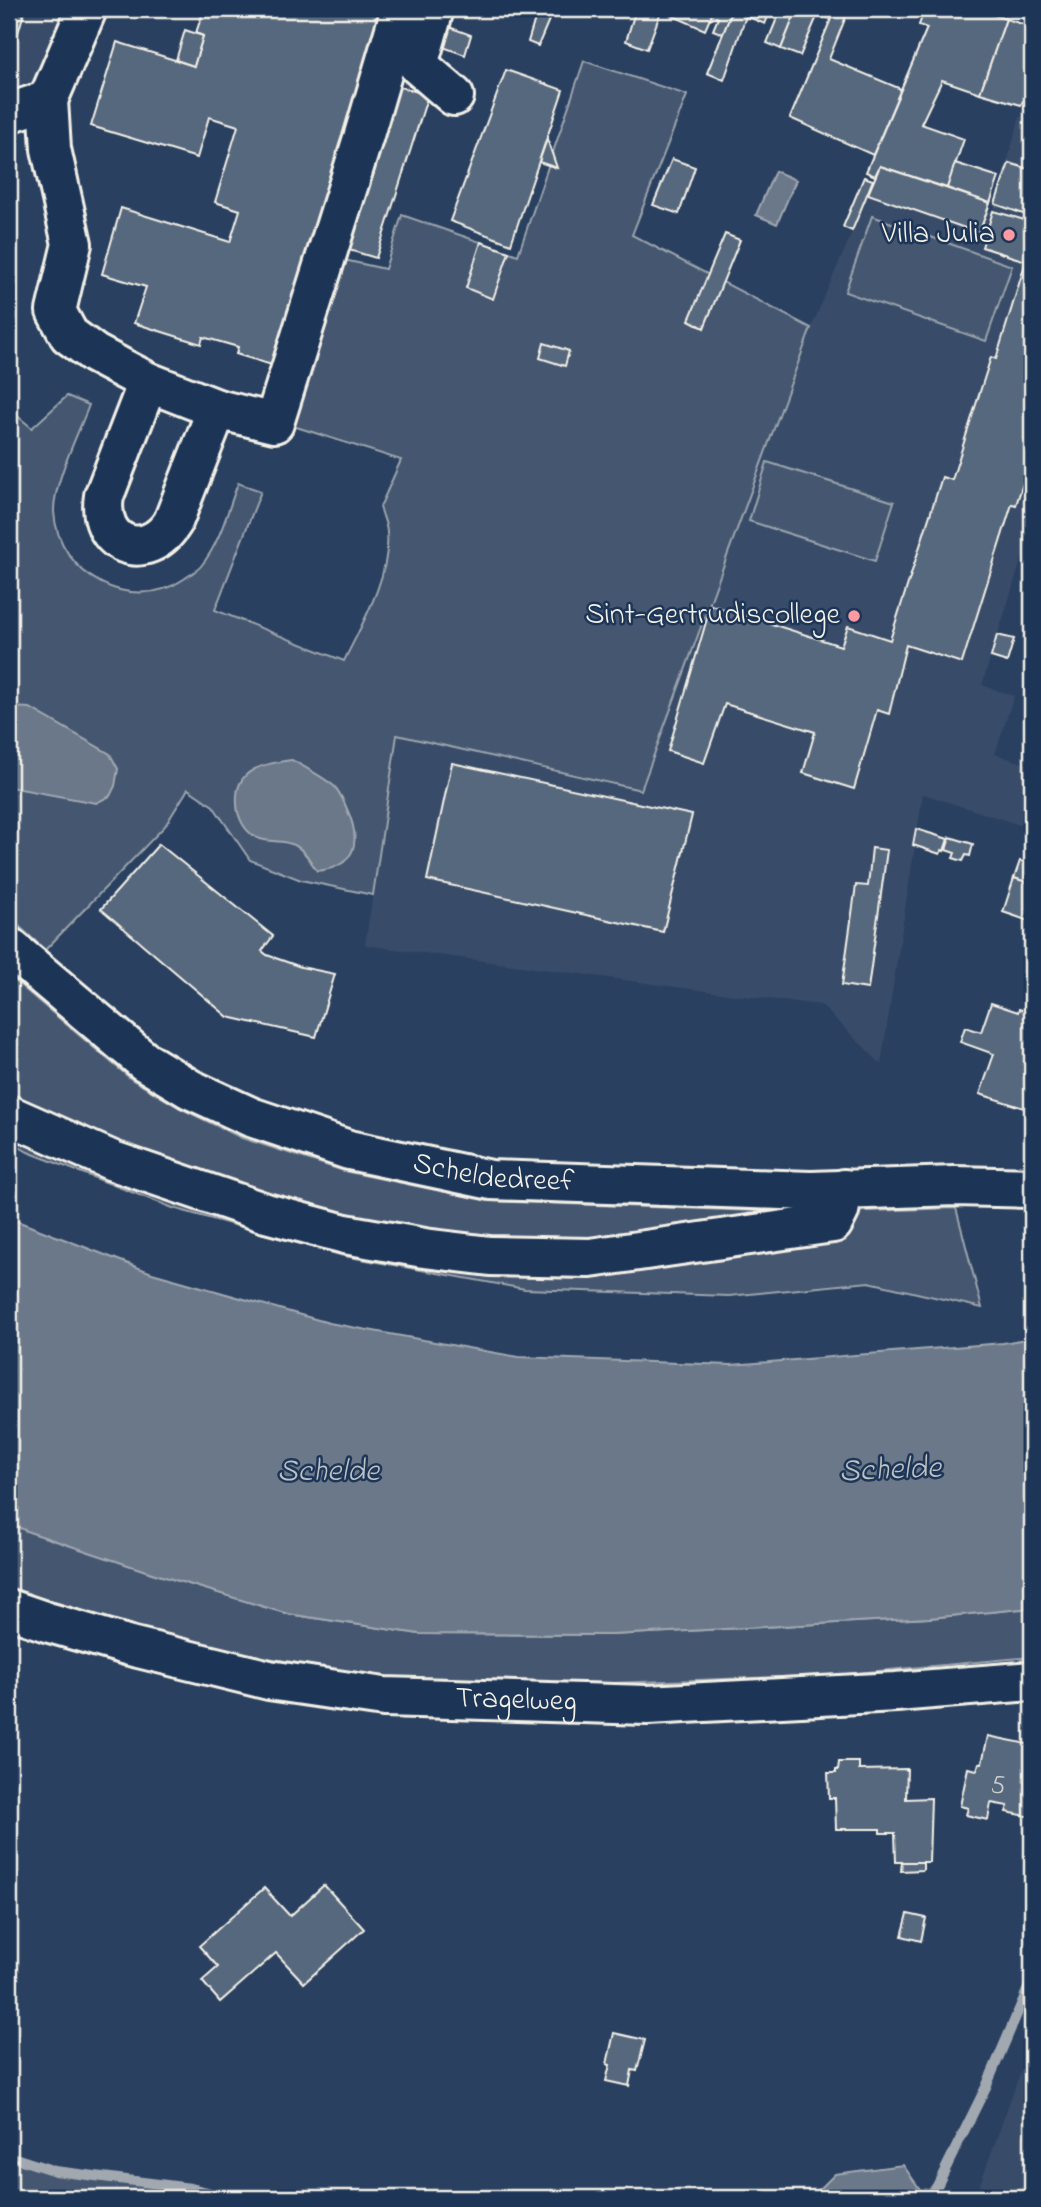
<svg xmlns="http://www.w3.org/2000/svg" width="1041" height="2207" font-family="'Indie Flower',sans-serif">
	<style>
		.built { fill: #374c69 }
		.green { fill: #445771; stroke: #9ca4ac; stroke-width: 2 }
		.water { fill: #6a788a; stroke: #a1a8b0; stroke-width: 2 }
		.lines { fill: none; stroke-linecap: round; stroke-linejoin: round }
		.stream { stroke: #a1a8b0; stroke-width: 10 }
		.building { fill: #56677d; stroke: #f4f1e8; stroke-width: 2 }
		.minor-casing { stroke: #f4f1e8; stroke-width: 44 }
		.minor { stroke: #1d3557; stroke-width: 38 }
		.poi-dot { fill: #ff9aa2; stroke: #1d3557; stroke-width: 2.5 }
		.labels { text-anchor: middle; dominant-baseline: central; stroke-width: 5; stroke-linejoin: round; paint-order: stroke }
		.number-label { font-size: 26px; fill: #cccecd }
		.poi-label { font-size: 30px; fill: #f4f1e8; stroke: #1d3557; text-anchor: end }
		.street-label { font-size: 30px; fill: #f4f1e8; stroke: #1d3557 }
		.water-label { font-size: 32px; font-style: italic; fill: #bdc1c2; stroke: #1d3557 }
	</style>
	<rect width="100%" height="100%" fill="#2a4060"/>
	<filter id="ink" filterUnits="userSpaceOnUse"><feTurbulence type="fractalNoise" baseFrequency=".0143" numOctaves="2"/><feDisplacementMap in="SourceGraphic" scale="14" xChannelSelector="R" yChannelSelector="G"/><feConvolveMatrix kernelMatrix="1 2 1 2 8 2 1 2 1" color-interpolation-filters="sRGB"/></filter>
	<g filter="url(#ink)">
		<g class="built">
			<path d="M9,9H68L49,70L29,86L9,95Z"/>
			<path d="M1020,116L1032,120V547L1026,545L982,685L1014,696L995,754L1032,766V829L923,794L881,1064L821,1005L735,995L365,945L397,735L641,790L811,328L880,167L993,212Z"/>
			<path d="M1032,2040V2198H975Z"/>
		</g>
		<g class="green">
			<path d="M584,61L687,95L632,235L811,328L641,790L397,735L373,895L301,880L250,860L213,806L188,789L165,826L45,950L9,917V409L32,428L67,396L89,405C79,432 53,484 54,512C58,575 131,615 184,579C189,575 197,571 201,566C220,543 228,510 238,483L261,491L215,610L344,661C362,624 391,575 387,533C387,524 382,515 380,507L401,460L290,425L344,260L385,269L402,215L518,255Z"/>
			<path d="M872,216L1012,266L986,341L845,292Z"/>
			<path d="M767,462L894,502L875,561L749,521Z"/>
			<path d="M9,976L131,1079L180,1108L242,1138L344,1171L489,1201L811,1213L956,1208L982,1308L869,1282L729,1296L525,1289L344,1256L173,1208L28,1152L9,1141Z"/>
			<path d="M9,1523L152,1573L288,1614L419,1634L612,1635L929,1618L1032,1608V1657L834,1675L613,1683L415,1681L385,1678L273,1659L139,1629L26,1593L9,1622Z"/>
			<path d="M9,2156L55,2171L191,2188L243,2198H9Z"/>
		</g>
		<g class="water">
			<path d="M775,171L796,180L777,224L756,215Z"/>
			<path d="M10,707L30,708L110,754L118,769L115,786L110,796L96,803L9,787Z"/>
			<path d="M292,760C306,768 322,776 334,786C340,792 344,802 347,809C362,842 356,867 317,871C311,863 306,851 296,846C281,837 264,846 250,833C242,826 237,814 237,804C234,768 264,764 292,760Z"/>
			<path d="M9,1218L152,1273L329,1323L518,1357L731,1365L1003,1343L1032,1338V1608L929,1618L612,1635L419,1634L288,1614L152,1573L29,1532L9,1523Z"/>
			<path d="M903,2165L926,2198H811L835,2174Z"/>
		</g>
		<g class="lines">
			<g class="stream">
				<path d="M9,2156L55,2171L191,2188L233,2198"/>
				<path d="M928,2198L937,2186L986,2087L1032,1979"/>
			</g>
		</g>
		<g class="building">
			<path d="M9,9H25L9,64Z"/>
			<path d="M204,9H385L275,366L236,354L238,347L203,337L201,344L134,323L146,287L102,274L121,208L230,242L240,210L215,202L238,126L209,117L197,158L91,126L117,42L194,66L203,36L196,33Z"/>
			<path d="M636,9H662L647,49L626,41Z"/>
			<path d="M662,9H733L723,34L713,30L718,18L711,16L705,30L662,11Z"/>
			<path d="M733,9H771L765,24L746,16L724,80L707,73Z"/>
			<path d="M774,9H797L781,49L767,43L780,11Z"/>
			<path d="M797,9H835L831,19L818,14L800,56L781,49Z"/>
			<path d="M835,9H849L829,59L901,89L873,155L790,118Z"/>
			<path d="M925,9H975L1006,19L980,93L942,80L921,124L964,139L947,188L880,166L875,176L866,172L927,28L919,25Z"/>
			<path d="M537,12L551,15L538,46L528,42Z"/>
			<path d="M1006,19L1032,27V80L1025,102L1023,101L1021,105L980,93Z"/>
			<path d="M438,23L471,35L465,55L432,43Z"/>
			<path d="M185,30L203,36L194,66L176,60Z"/>
			<path d="M506,70L563,90L511,244L450,221Z"/>
			<path d="M1032,80V103L1025,102Z"/>
			<path d="M397,86L428,95L376,258L346,249Z"/>
			<path d="M547,139L557,168L539,162Z"/>
			<path d="M672,159L695,167L679,214L653,205Z"/>
			<path d="M955,163L999,177L990,203L947,188Z"/>
			<path d="M1009,163L1032,170V217L995,204Z"/>
			<path d="M880,166L990,203L979,233L868,194Z"/>
			<path d="M864,177L873,180L852,231L843,227Z"/>
			<path d="M993,211L1032,222V263L982,247Z"/>
			<path d="M725,234L740,240L704,328L689,320Z"/>
			<path d="M481,242L509,252L493,299L466,288Z"/>
			<path d="M1026,261L1032,263V455L1016,505L1012,504L962,663L906,645L889,714L877,710L854,789L803,773L815,732L725,704L704,763L668,751L711,605L841,646L848,626L890,640L942,477L952,480L991,357L996,359Z"/>
			<path d="M544,343L569,351L565,366L540,358Z"/>
			<path d="M997,635L1014,639L1007,662L991,657Z"/>
			<path d="M452,763L692,815L663,932L427,880Z"/>
			<path d="M916,829L948,839L944,851L942,850L940,854L913,845Z"/>
			<path d="M950,837L973,844L970,856L966,855L963,861L953,858L955,853L946,850Z"/>
			<path d="M159,844L273,936L262,951L267,955L301,967L335,974L316,1037L228,1017L101,909Z"/>
			<path d="M872,848L887,850L868,989L842,985L856,885L868,886Z"/>
			<path d="M1020,861L1032,864V884L1014,878Z"/>
			<path d="M1014,878L1032,884V922L1003,912Z"/>
			<path d="M991,1003L1018,1012L1019,1009L1031,1013L1032,1011V1093L1027,1109L980,1094L994,1054L960,1042L965,1027L981,1032Z"/>
			<path d="M988,1736L1032,1745L1028,1767L1032,1768V1817L1006,1812L1008,1806L991,1803L988,1820L966,1815L968,1808L960,1806L968,1768L977,1770L979,1763H982Z"/>
			<path d="M839,1762H859V1770L907,1769L906,1799L931,1798L929,1862H896L895,1833H880V1829H836L835,1798H829L828,1773H836V1770H838Z"/>
			<path d="M902,1862H923V1870L901,1871Z"/>
			<path d="M324,1885L364,1929L304,1983L276,1953L220,2002L202,1981L218,1967L199,1946L264,1888L290,1916Z"/>
			<path d="M908,1914L926,1918L921,1941L902,1936Z"/>
			<path d="M614,2033L645,2040L637,2071L632,2070L629,2086L606,2081L610,2065L607,2064Z"/>
		</g>
		<g class="lines">
			<defs>
				<g id="minor">
					<path d="M434,9L418,65L454,96"/>
					<path d="M48,100L51,149L72,244L56,311L69,335L95,354L148,382L217,409L274,423L364,135L401,9"/>
					<path d="M9,113L48,100L87,9"/>
					<path d="M148,382L104,496C96,545 146,565 173,522L217,409"/>
					<path id="s1" d="M9,947L144,1061L190,1089L251,1117L349,1150L491,1180L811,1191L955,1186L1032,1188"/>
					<path d="M9,1115L113,1161L266,1213L345,1234L424,1248L490,1256L590,1258L833,1223L839,1211L844,1189"/>
					<path id="s2" d="M9,1609L47,1622L130,1646L269,1680L384,1697L647,1705L896,1692L1032,1681"/>
				</g>
			</defs>
			<use href="#minor" class="minor-casing"/>
			<use href="#minor" class="minor"/>
		</g>
	</g>
	<g class="poi-dot">
		<circle cx="1009" cy="235" r="7"/>
		<circle cx="854" cy="616" r="7"/>
	</g>
	<g class="labels">
		<g class="number-label">
			<text x="998" y="1787">5</text>
		</g>
		<g class="poi-label">
			<text x="995" y="235">Villa Julia</text>
			<text x="840" y="616">Sint-Gertrudiscollege</text>
		</g>
		<g class="street-label">
			<text stroke="none"><textPath href="#s1" startOffset="548">Scheldedreef</textPath></text>
			<text stroke="none"><textPath href="#s2" startOffset="518">Tragelweg</textPath></text>
		</g>
		<g class="water-label">
			<text transform="translate(890 1471) rotate(-2)">Schelde</text>
			<text x="328" y="1472">Schelde</text>
		</g>
	</g>
	<rect width="1041" height="2207" fill="none" stroke="#1d3557" stroke-width="35"/>
	<rect x="18" y="18" width="1006" height="2172" fill="none" stroke="#f4f1e8" stroke-width="2.5" filter="url(#ink)"/>
</svg>
